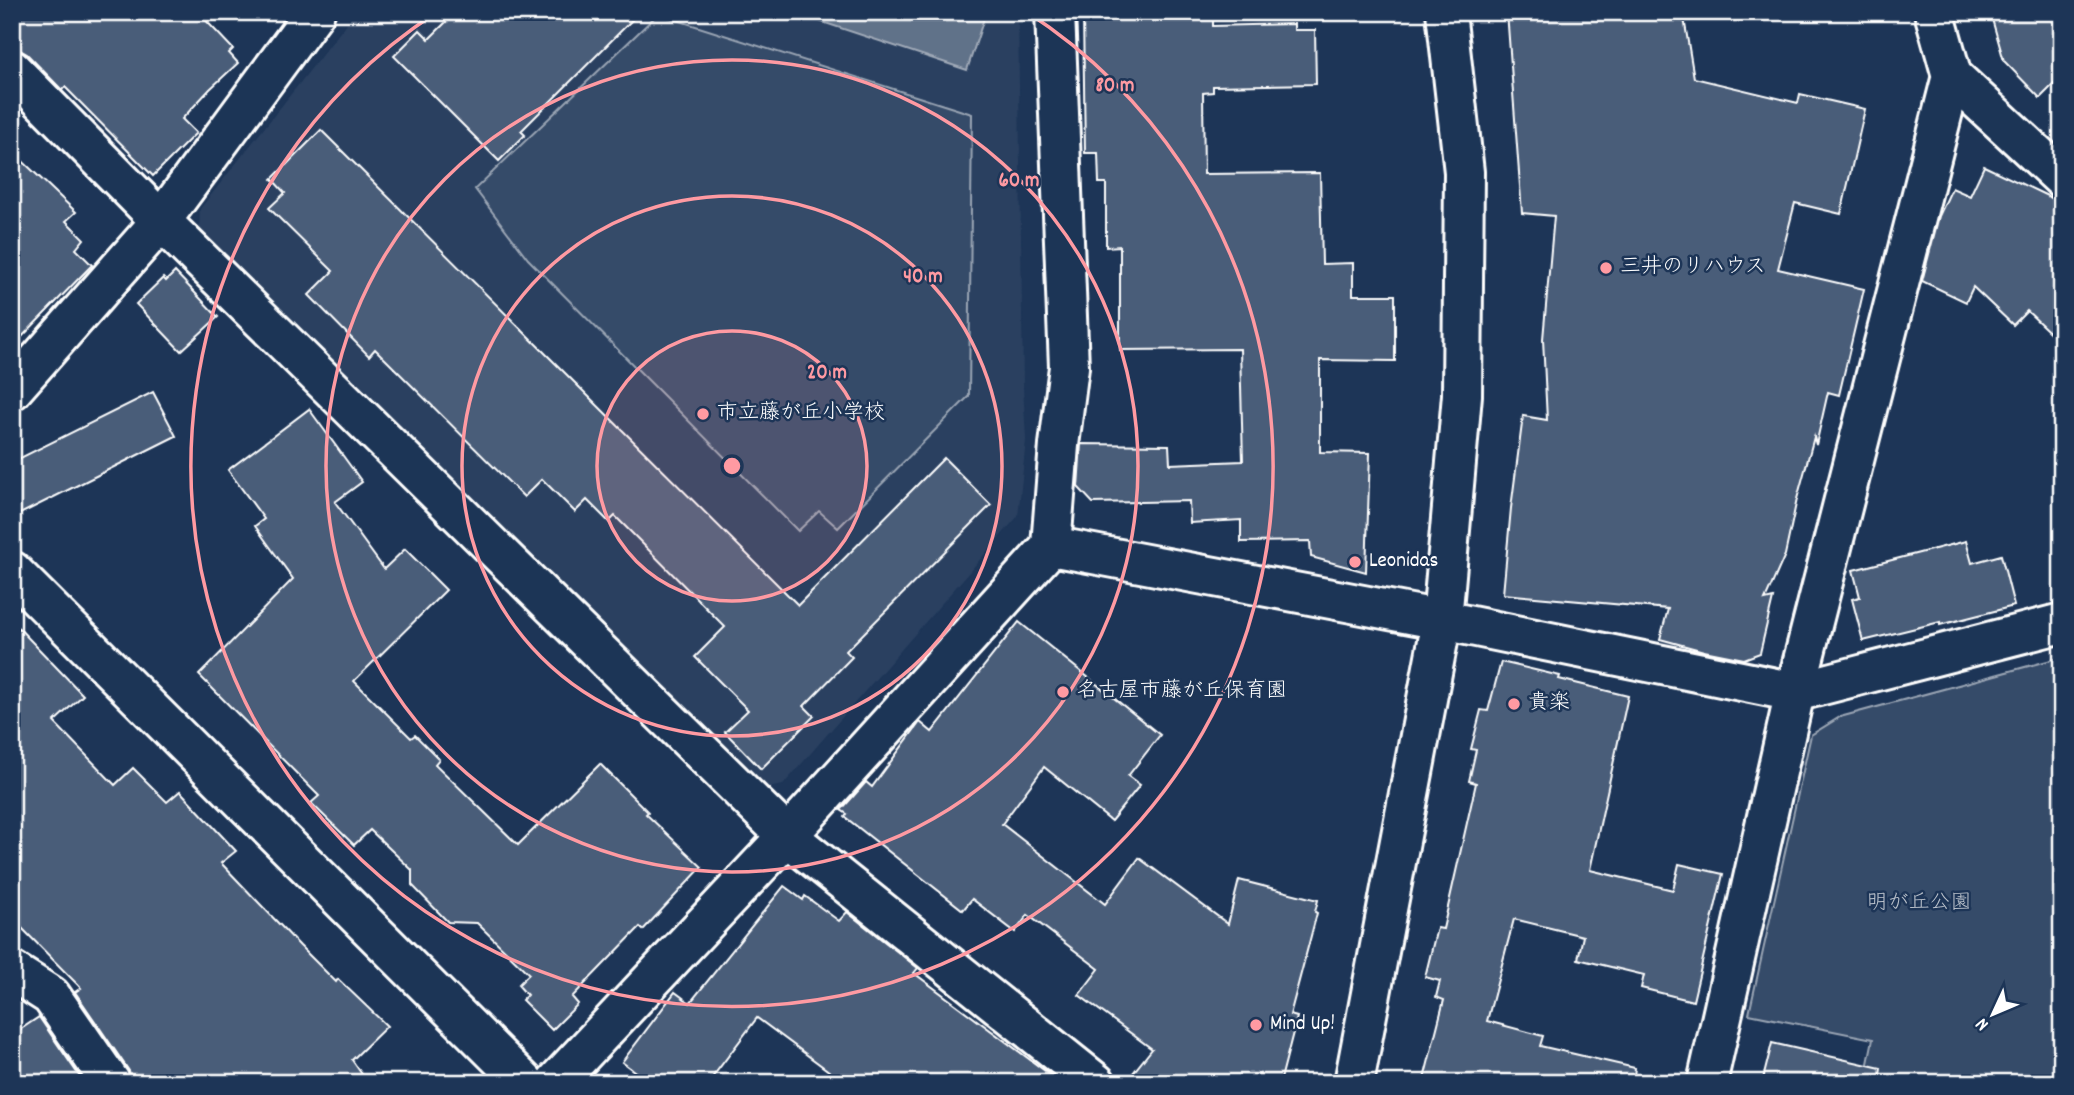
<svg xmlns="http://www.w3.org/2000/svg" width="2074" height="1095" font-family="Dekko,'Klee One',sans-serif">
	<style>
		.built { fill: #2a4161 }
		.green { fill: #364b69; stroke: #9aa5b4; stroke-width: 2 }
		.water { fill: #617289; stroke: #a0aab8; stroke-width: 2 }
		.building { fill: #4a5d79; stroke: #fff; stroke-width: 2 }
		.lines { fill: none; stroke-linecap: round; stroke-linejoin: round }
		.minor-casing { stroke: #fff; stroke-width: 44 }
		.minor { stroke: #1d3557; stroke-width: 38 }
		.ring { fill: none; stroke: #ff9aa2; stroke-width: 3.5 }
		.poi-dot { fill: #ff9aa2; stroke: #1d3557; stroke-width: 2.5 }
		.labels { text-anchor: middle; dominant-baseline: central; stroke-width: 5; stroke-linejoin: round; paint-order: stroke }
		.poi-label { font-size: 21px; fill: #fff; stroke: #1d3557; text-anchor: start }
		.park-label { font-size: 21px; fill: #b9c0ca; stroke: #1d3557 }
		.centre { fill: #ff9aa2; stroke: #1d3557; stroke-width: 3.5 }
		.ring-label { font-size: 21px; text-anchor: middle; font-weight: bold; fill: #ff9aa2; stroke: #1d3557; stroke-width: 5; stroke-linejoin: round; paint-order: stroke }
	</style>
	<rect width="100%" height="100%" fill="#1d3557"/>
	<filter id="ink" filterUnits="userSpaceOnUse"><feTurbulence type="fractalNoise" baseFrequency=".0143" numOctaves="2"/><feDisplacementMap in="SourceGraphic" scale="14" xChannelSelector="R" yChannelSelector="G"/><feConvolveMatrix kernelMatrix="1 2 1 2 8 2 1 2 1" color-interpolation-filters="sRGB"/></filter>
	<g filter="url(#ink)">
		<path class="built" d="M356,12H1018L1023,387L1026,440L1018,516L783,785L766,788L199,237L200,209Z"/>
		<g class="green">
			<path d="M658,14L972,114L969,396L838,528L819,511L798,531L528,259L475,189Z"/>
			<path d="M2062,657V1083H1864L1873,1039L1749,1014L1811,735L1840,717Z"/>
		</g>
		<path class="water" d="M806,12H986L967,70L804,16Z"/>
		<g class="building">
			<path d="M12,12H198L233,49L229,53L238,63L210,89L182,119L196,133L153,176L65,87L62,90L27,54L18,49H12Z"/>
			<path d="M456,12H640L521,131L525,135L499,161L394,56L420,30L429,39Z"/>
			<path d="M1124,12H1213V26L1294,24V30H1315L1316,84L1213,86V92L1203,93L1204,174L1320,173L1322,264L1353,263V295H1395V361L1320,360V452L1370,453L1366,572L1311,557L1310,541L1241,542V520L1190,523L1189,501L1093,503L1078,487L1081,444L1169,445L1170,464L1243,461L1240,349L1120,350V246L1106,247V183H1099L1098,153H1085L1083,14Z"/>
			<path d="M1507,12H1683L1694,78L1798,103L1800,94L1865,109L1841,214L1795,203L1778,269L1864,289L1839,395L1828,392L1816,445L1814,437L1797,499L1785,555L1765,600L1773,598L1760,653L1744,659L1704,651L1660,639L1668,609L1503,594L1511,508L1523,416L1547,420L1543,339L1554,216L1522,213Z"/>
			<path d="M1990,12H2062V76L2040,98L2004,61Z"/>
			<path d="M321,130L798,605L944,458L991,505L846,651L852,657L804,706L814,716L761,769L725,732L748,710L695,657L725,627L615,516L609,522L587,500L575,512L542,479L524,497L375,349L369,356L309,295L333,271L269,208L285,193L272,179Z"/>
			<path d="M12,151L76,212L66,221L84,239L76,249L92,265L12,347Z"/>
			<path d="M1984,166L2062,203V344L2027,311L2013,325L1973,287L1966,302L1922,281L1939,216L1952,188L1970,196Z"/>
			<path d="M175,272L218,317L181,351L136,304L163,278L166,281Z"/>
			<path d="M153,392L176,436L12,518V462Z"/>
			<path d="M309,409L362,482L335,502L384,569L405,549L446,590L354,681L411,738L415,735L439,759L435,764L518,845L600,764L648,812L646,814L702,867L643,930L640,927L572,997L578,1004L552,1030L522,1000L527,995L518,985L529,974L477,923L448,922L412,885V870L370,830L354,845L311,803L319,796L199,675L293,579L255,526L264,519L228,470Z"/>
			<path d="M1966,541L1972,563L2001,555L2014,606L1940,625V622L1863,641L1852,599L1860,597L1853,570Z"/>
			<path d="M12,621L83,695L54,722L115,785L133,768L167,802L180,791L236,851L221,863L300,946L336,982L338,979L387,1026L352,1060L368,1083H133L129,1071L75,992L81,988L12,918Z"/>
			<path d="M1019,622L1160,735L1128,776L1140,785L1111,821L1044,767L1002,824L1105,904L1139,858L1228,924L1239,880L1318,900L1315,912L1317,913L1290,1015L1297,1017L1280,1083H1125L1152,1049L1079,995L1099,969L1028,915L1015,932L972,899L963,910L845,817L847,814L841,810L866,782L872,787L920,722L932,732Z"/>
			<path d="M1501,662L1560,676L1559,679L1628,696L1590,870L1673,890L1679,864L1723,874L1693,1001L1641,988L1644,975L1578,959L1583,936L1514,919L1487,1021L1543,1036L1540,1046L1635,1068L1633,1083H1423L1444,1000L1436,997L1440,981L1425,977L1437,928L1443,929L1476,783L1469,781L1476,750L1471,749L1481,710L1488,711Z"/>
			<path d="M784,886L803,900L805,896L839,921L847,912L918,968L914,973L1061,1083H845L757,1018L708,1083H650L622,1062L675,992L690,1003Z"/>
			<path d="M39,1017L84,1083H12V1035Z"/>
			<path d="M1772,1043L1881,1068L1879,1083H1762Z"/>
		</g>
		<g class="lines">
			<defs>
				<g id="minor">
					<path d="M1934,12L1952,76L2062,178"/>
					<path d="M12,70L161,221L787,836L1096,1083"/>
					<path d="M12,390L161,221L315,12"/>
					<path d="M1051,546L1442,620L1795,692L2062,623"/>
					<path d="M12,571L525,1083"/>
					<path d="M12,971L51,996L111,1083"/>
					<path d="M555,1083L787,836L1051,546L1059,445L1069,367L1055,12"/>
					<path d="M1354,1083L1442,620L1462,395L1464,172L1446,12"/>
					<path d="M1707,1083L1795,692L1952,76"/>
				</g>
			</defs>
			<use href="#minor" class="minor-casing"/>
			<use href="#minor" class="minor"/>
		</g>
	</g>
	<circle cx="732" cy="466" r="135" fill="#ff9aa2" fill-opacity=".12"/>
	<g class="ring">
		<circle cx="732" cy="466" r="135"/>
		<circle cx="732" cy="466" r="270"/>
		<circle cx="732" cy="466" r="406"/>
		<path d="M1027 12A541 541 0 1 1 437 12"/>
	</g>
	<g class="poi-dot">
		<circle cx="1606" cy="268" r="7"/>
		<circle cx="703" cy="414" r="7"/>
		<circle cx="1355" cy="562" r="7"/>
		<circle cx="1063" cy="692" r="7"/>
		<circle cx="1514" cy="704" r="7"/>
		<circle cx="1256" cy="1025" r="7"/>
	</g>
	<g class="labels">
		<g class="poi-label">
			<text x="1620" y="268">三井のリハウス</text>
			<text x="717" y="414">市立藤が丘小学校</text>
			<text x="1369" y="562">Leonidas</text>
			<text x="1077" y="692">名古屋市藤が丘保育園</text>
			<text x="1528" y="704">貴楽</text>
			<text x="1270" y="1025">Mind Up!</text>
		</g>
		<g class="park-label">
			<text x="1919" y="904">明が丘公園</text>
		</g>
	</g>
	<circle cx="732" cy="466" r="10" class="centre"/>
	<g class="ring-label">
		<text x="1115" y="91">80 m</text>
		<text x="1019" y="186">60 m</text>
		<text x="923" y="282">40 m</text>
		<text x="827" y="378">20 m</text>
	</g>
	<rect width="2074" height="1095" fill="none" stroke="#1d3557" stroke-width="42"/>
	<rect x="21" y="21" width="2032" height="1053" fill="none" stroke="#fff" stroke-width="2.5" filter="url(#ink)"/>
	<g transform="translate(1993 1014) rotate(226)" stroke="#1d3557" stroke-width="5" paint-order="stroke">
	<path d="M0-5L12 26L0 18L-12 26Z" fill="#ffffff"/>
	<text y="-10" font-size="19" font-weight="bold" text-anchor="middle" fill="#ffffff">N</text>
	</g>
</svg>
